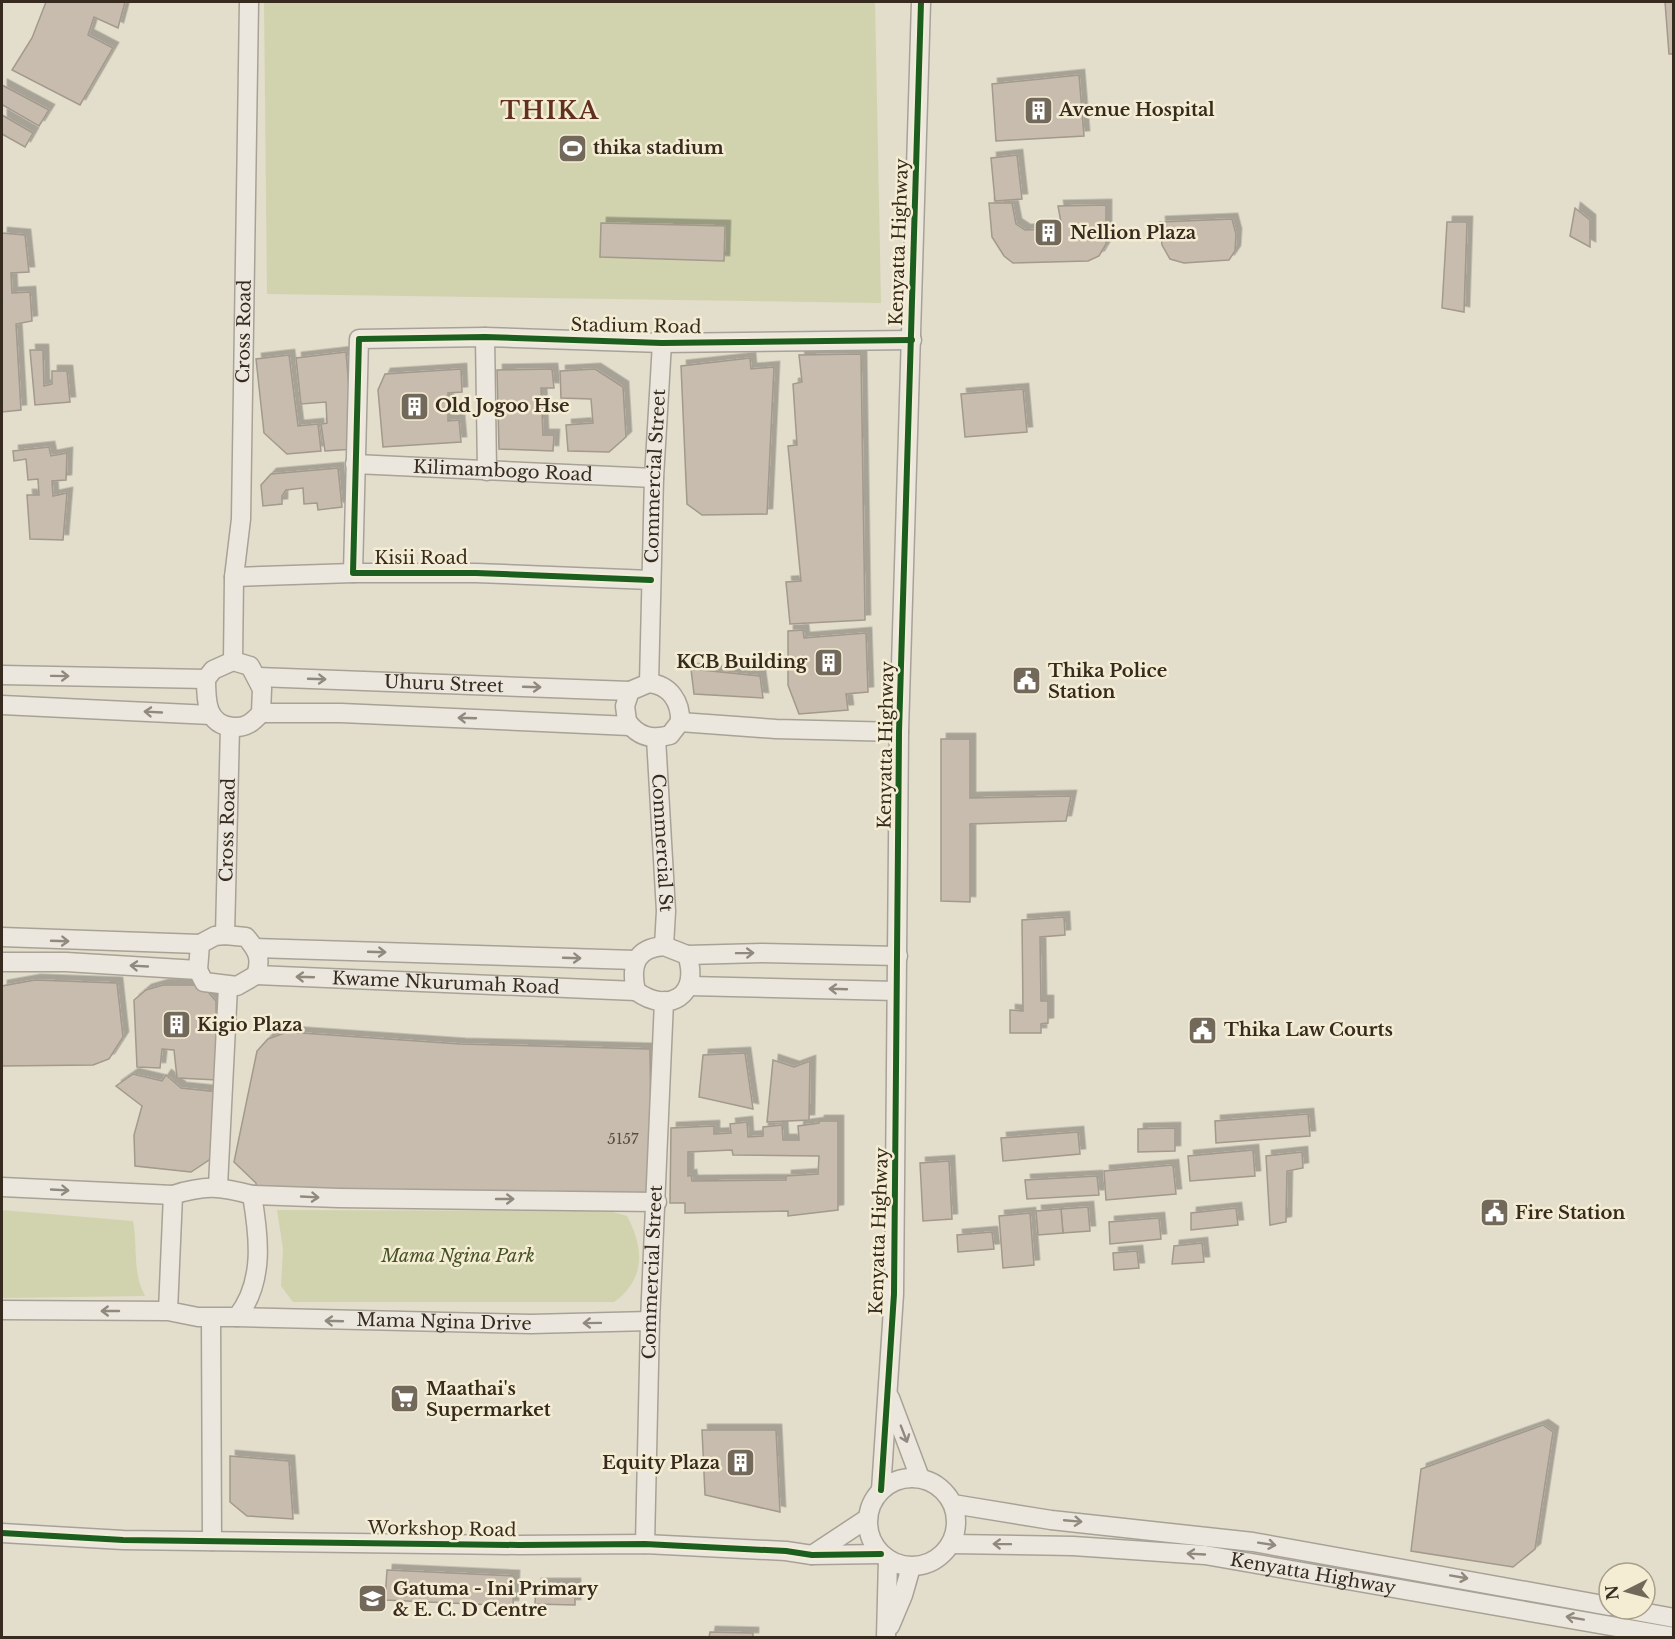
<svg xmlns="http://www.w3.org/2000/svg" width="1675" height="1639" font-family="'Libre Baskerville',serif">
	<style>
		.green { fill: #d1d3af }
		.building { fill: #c7bcad; stroke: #a3998c; stroke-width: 1.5; fill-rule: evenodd; filter: url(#shadow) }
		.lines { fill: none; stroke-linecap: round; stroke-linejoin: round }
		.minor-casing { stroke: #a8a296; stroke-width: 21 }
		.minor { stroke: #ebe7de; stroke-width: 18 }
		.cycleway-casing { stroke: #f4ecd3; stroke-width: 10 }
		.cycleway { stroke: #1b5e20; stroke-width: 6 }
		.oneway { stroke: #90897e }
		.labels { text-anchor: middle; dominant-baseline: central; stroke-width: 5; stroke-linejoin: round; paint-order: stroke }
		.number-label { font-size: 15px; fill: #5a4f42 }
		.poi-label { font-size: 18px; font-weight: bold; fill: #362b1e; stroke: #f4ecd3; text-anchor: start }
		.street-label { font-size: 18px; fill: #362b1e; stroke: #f4ecd3 }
		.park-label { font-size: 18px; font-style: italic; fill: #455226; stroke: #f4ecd3 }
		.district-label { font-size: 24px; font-weight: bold; letter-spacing: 1.5px; fill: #61301f; stroke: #f4ecd3 }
	</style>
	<defs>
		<filter id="shadow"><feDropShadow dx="5.5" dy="-5.5" stdDeviation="0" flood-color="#0004"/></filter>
	</defs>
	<rect width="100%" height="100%" fill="#e3ddcc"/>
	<g class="green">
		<path d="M264,2H875L881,303L267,294Z"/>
		<path d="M2,1210L133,1221C138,1246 132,1272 145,1296L2,1298Z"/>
		<path d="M277,1210L610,1211L627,1216C644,1248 646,1279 614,1302H293L281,1286L283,1249Z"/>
	</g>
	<g class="building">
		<path d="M46,2H125L118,28L94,17L88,35L113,48L80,105L12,70L32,38Z"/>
		<path d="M1665,2H1674V54H1669Z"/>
		<path d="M1079,75L1084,136L996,141L992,84Z"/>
		<path d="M2,85L49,110L39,126L3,105L2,108Z"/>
		<path d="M2,115L33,133L25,147L2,134Z"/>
		<path d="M1017,155L1022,199L995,201L991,158Z"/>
		<path d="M989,203H1012L1016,224L1025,230L1062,228L1058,206L1106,205V244L1099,256L1088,261L1013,263L1004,256L992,237Z"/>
		<path d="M1575,208L1590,220V247L1570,236Z"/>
		<path d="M1232,219L1236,234L1235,251L1229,260L1184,263L1170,259L1162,245L1160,222Z"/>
		<path d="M1447,222H1467L1464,312L1442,308Z"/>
		<path d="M601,223L725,226L724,261L600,257Z"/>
		<path d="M2,233L25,235L29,272L11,273L12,293L30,292L32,321L16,324L21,410L2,412Z"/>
		<path d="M30,350H43L44,386L52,384V371H67L70,402L35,405Z"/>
		<path d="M346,352L354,449L325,451L321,424L327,423L326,402L301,404L296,358Z"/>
		<path d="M861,354L865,620L790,624L786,582L801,581L788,446L797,445L793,384L802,382L799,355Z"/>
		<path d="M289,355L298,426L318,424L321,451L287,454L264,433L256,359Z"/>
		<path d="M750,358L751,369L774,367L767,514L702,515L687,504L681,366Z"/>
		<path d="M461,369L462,392L448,393V421L459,420L461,442L383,447L378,390L385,374Z"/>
		<path d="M552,369L554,388H541L543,435H554L553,451L499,449L497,370Z"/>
		<path d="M595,369L623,387L626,437L609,452L568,451L566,425L593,423L591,399L561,398L560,371Z"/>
		<path d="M1023,389L1027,432L965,437L961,394Z"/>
		<path d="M49,447L51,456L67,453L66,480L52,481L53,496L67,493L63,540L30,539L27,495H39L38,479L28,480L26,459L14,461L13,451Z"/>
		<path d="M338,468L342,507L318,510L317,503L304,504L303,488L286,490L282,496V504L263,506L261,485L271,474Z"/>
		<path d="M803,630L804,638L866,633L868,692L846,694L848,710L799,714L788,685V631Z"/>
		<path d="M691,669L760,676L763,698L694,694Z"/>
		<path d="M941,739H970V798L1071,796L1066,821L970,824V902L941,901Z"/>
		<path d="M1064,917L1065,935L1040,937L1041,1001H1048V1023L1041,1024V1033H1010V1010L1023,1011L1022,920Z"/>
		<path d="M35,980L117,983L123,1037L109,1059L93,1065L2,1066V986Z"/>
		<path d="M163,985H202L216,1001L217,1080L177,1078L174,1050L162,1049L160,1068L137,1067L134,1000L146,990Z"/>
		<path d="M287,1032L460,1044L650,1049L651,1125L645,1210L256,1191V1183L234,1162L257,1051L268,1039Z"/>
		<path d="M745,1053L753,1109L699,1097L703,1055Z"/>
		<path d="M773,1060L794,1067L810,1061L809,1120L767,1122Z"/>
		<path d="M133,1074L162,1081L166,1075L181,1088L219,1092L212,1158L191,1172L135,1166L134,1135L142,1106L116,1086Z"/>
		<path d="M1308,1114L1310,1136L1216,1143L1215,1121Z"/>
		<path d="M819,1121H838V1210L788,1216V1211L685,1213V1203H670L671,1128L714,1126V1134L731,1133L730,1124L747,1122L748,1137L763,1136V1127L782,1125L783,1140H799L798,1126L819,1123ZM732,1150L733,1155L819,1156L818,1174L786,1176V1180L692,1181L691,1175L688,1176V1152Z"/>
		<path d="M1175,1128V1151L1138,1152V1129Z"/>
		<path d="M1078,1132L1080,1154L1003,1161L1001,1138Z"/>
		<path d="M1253,1150L1255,1176L1190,1181L1188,1156Z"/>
		<path d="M1302,1152L1303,1168L1287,1171L1286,1222L1270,1225L1266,1156Z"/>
		<path d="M949,1161L952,1219L923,1221L920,1163Z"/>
		<path d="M1173,1165L1176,1194L1106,1200L1104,1171Z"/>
		<path d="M1097,1176L1099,1195L1027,1199L1025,1180Z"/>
		<path d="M1088,1207L1090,1231L1063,1233L1061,1209Z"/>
		<path d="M1236,1208L1238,1225L1191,1230V1213Z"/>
		<path d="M1061,1209L1063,1233L1038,1235L1036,1211Z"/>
		<path d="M1030,1213L1034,1265L1003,1268L999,1216Z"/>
		<path d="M1159,1218L1161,1239L1110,1244L1109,1222Z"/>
		<path d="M992,1232L994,1249L958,1252L957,1235Z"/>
		<path d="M1202,1243L1204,1262L1172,1264L1174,1246Z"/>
		<path d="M1137,1251L1139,1268L1114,1270L1113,1253Z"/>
		<path d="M1543,1425L1553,1432L1535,1549L1513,1567L1411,1551L1421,1469Z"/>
		<path d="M702,1430H776L780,1512L705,1495Z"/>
		<path d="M230,1456L289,1461L293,1519L247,1516L230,1502Z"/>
		<path d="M387,1570L514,1576L513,1606L385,1600Z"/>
		<path d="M536,1584H575V1605L535,1604Z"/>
		<path d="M710,1632L753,1633V1638H709Z"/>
	</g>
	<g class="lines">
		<defs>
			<g id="minor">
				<path d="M485,337L487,471"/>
				<path id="s1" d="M355,464L654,478"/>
				<path d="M234,577L353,573"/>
				<path d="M651,580L476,573H353L359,339L485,337L662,343L912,340"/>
				<path id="s2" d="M233,661L234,577L241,519L249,2"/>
				<path d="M233,661L250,666L262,689L261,713C253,722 246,728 233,727C206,725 206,700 206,679L213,670Z"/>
				<path d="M2,675L206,679"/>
				<path id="s3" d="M258,677L630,691"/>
				<path id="s4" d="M649,683L654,478L662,343"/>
				<path d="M649,683C670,685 681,702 680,722L670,735C652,740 638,737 627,721L625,706L630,691Z"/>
				<path d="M2,705L211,715"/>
				<path d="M261,713H341L630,726"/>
				<path d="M680,722L776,729L899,732"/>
				<path id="s5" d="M656,738L666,911L664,946"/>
				<path id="s6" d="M225,935L230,727"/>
				<path d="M225,935L246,937C257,950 262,958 256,975L237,986L204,982L198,970L200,944L215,936Z"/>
				<path d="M2,937L200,944"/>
				<path d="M664,946L687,955C701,995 669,1015 636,991C630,965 636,948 664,946Z"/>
				<path d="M255,948L635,960"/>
				<path d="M687,955L762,953L898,956"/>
				<path d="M2,962H66L198,970"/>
				<path id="s7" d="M256,975L636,991"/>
				<path d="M690,986L896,991"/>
				<path d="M218,1186L228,987"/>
				<path d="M2,1187L173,1195"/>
				<path d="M252,1195L339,1198L657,1202"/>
				<path d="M2,1310L168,1311L198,1317H237C265,1282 259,1236 252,1195C219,1186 205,1185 173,1195L168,1311"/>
				<path id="s8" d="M237,1317L531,1324L650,1321"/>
				<path d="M211,1318L212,1541"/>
				<path d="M890,1398L920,1478"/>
				<circle cx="912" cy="1522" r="44"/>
				<path d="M881,1490L894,1294L899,732L921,2"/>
				<path d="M953,1504L1051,1520L1253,1542L1609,1606"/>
				<path d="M2,1533L123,1540L519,1545L645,1544L786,1551L812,1555L881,1554"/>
				<path id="s9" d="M645,1544L650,1321L664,1001"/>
				<path id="s10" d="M951,1544L1073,1546L1205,1555L1674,1637"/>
				<path d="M812,1555L868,1518"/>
				<path d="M1625,1609L1674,1618"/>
				<path d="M890,1626L903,1595L911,1567"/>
				<path d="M886,1638L888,1559"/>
			</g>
		</defs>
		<use href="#minor" class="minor-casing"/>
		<use href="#minor" class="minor"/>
		<defs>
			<g id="cycleway">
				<path d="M651,580L476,573H353L359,339L485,337L662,343L912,340"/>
				<path d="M881,1490L894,1294L899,732L921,2"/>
				<path d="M2,1533L123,1540L519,1545L645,1544L786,1551L812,1555L881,1554"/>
			</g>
		</defs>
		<use href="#cycleway" class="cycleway-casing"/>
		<use href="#cycleway" class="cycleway"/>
	</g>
	<defs><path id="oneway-shaft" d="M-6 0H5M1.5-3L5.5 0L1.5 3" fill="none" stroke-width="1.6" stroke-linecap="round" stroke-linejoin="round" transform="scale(1.5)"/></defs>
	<g class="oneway">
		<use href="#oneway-shaft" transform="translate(60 676) rotate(1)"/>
		<use href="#oneway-shaft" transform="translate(317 679) rotate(2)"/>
		<use href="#oneway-shaft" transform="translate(532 687) rotate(2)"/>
		<use href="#oneway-shaft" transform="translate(153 712) rotate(-177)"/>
		<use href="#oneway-shaft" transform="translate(467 718) rotate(-178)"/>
		<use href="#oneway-shaft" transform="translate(60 941) rotate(2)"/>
		<use href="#oneway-shaft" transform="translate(377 952) rotate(2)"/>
		<use href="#oneway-shaft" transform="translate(745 953) rotate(-1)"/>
		<use href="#oneway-shaft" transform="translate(572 958) rotate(2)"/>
		<use href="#oneway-shaft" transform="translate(139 966) rotate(-177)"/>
		<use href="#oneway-shaft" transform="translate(305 977) rotate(-178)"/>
		<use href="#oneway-shaft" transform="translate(838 989) rotate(-178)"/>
		<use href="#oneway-shaft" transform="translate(60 1190) rotate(3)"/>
		<use href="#oneway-shaft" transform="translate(310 1197) rotate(3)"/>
		<use href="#oneway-shaft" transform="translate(505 1199)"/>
		<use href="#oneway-shaft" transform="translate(110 1311) rotate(180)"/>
		<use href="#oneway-shaft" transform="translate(334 1321) rotate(-178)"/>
		<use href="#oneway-shaft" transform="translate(592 1323) rotate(179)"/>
		<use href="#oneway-shaft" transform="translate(904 1434) rotate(69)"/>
		<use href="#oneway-shaft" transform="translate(1073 1521) rotate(5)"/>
		<use href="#oneway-shaft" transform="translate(1002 1544) rotate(-179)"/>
		<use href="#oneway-shaft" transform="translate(1267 1544) rotate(9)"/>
		<use href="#oneway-shaft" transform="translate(1196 1554) rotate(-177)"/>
		<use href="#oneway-shaft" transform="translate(1459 1577) rotate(10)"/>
		<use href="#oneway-shaft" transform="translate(1575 1618) rotate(-170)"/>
	</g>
	<defs>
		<symbol id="building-square" viewBox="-11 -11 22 22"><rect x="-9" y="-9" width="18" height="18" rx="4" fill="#73695b" stroke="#f4ecd3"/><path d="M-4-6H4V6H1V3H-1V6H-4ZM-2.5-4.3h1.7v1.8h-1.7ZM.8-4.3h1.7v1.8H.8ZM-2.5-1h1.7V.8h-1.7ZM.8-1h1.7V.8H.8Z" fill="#fff"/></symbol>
		<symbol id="stadium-square" viewBox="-11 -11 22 22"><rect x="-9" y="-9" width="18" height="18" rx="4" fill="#73695b" stroke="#f4ecd3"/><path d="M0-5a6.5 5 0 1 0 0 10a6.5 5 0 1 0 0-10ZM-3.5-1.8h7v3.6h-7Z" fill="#fff"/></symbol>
		<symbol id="civic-square" viewBox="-11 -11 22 22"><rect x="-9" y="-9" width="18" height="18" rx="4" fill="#73695b" stroke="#f4ecd3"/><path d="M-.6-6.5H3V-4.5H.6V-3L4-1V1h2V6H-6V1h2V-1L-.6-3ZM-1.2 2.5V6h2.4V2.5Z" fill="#fff"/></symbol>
		<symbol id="supermarket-square" viewBox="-11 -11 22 22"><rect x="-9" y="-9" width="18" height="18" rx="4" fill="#73695b" stroke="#f4ecd3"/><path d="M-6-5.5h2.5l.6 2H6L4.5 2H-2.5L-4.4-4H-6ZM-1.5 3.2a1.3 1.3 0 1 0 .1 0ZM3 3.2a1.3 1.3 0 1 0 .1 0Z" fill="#fff"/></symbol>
		<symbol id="school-square" viewBox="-11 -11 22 22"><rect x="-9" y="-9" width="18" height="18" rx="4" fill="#73695b" stroke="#f4ecd3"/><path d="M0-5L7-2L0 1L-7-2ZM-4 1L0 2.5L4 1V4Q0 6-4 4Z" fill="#fff"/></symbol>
	</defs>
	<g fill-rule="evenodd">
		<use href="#building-square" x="1022" y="94" width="33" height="33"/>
		<use href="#stadium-square" x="556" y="132" width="33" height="33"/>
		<use href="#building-square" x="1032" y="216" width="33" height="33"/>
		<use href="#building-square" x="398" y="390" width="33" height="33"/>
		<use href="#building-square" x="812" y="646" width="33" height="33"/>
		<use href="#civic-square" x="1010" y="664" width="33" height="33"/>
		<use href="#building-square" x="160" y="1008" width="33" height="33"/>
		<use href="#civic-square" x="1186" y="1014" width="33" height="33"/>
		<use href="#civic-square" x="1478" y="1196" width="33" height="33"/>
		<use href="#supermarket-square" x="388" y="1382" width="33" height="33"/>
		<use href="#building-square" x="724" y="1446" width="33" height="33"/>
		<use href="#school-square" x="356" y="1582" width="33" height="33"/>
	</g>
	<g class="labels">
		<g class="number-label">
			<text x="623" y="1138">5157</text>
		</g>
		<g class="poi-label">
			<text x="1059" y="110">Avenue Hospital</text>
			<text x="593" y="148">thika stadium</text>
			<text x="1070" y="233">Nellion Plaza</text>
			<text x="435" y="406">Old Jogoo Hse</text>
			<text x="807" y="662" text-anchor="end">KCB Building</text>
			<text x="1048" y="671">Thika Police<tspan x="1048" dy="21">Station</tspan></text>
			<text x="197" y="1025">Kigio Plaza</text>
			<text x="1224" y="1030">Thika Law Courts</text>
			<text x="1515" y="1213">Fire Station</text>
			<text x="426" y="1389">Maathai's<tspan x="426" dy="21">Supermarket</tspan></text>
			<text x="720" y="1463" text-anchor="end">Equity Plaza</text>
			<text x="393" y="1589">Gatuma - Ini Primary<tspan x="393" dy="21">&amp; E. C. D Centre</tspan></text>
		</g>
		<g class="street-label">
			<text transform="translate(899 242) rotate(-88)">Kenyatta Highway</text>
			<text transform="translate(636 326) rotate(1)">Stadium Road</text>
			<text stroke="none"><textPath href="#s2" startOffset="330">Cross Road</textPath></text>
			<text stroke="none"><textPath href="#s1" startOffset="148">Kilimambogo Road</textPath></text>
			<text stroke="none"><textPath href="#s4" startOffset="207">Commercial Street</textPath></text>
			<text x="421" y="558">Kisii Road</text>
			<text stroke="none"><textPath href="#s3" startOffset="186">Uhuru Street</textPath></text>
			<text transform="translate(886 745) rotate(-89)">Kenyatta Highway</text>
			<text stroke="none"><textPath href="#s6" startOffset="105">Cross Road</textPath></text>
			<text stroke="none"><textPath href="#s5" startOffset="105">Commercial St</textPath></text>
			<text stroke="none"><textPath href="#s7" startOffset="190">Kwame Nkurumah Road</textPath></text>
			<text transform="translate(879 1231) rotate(-88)">Kenyatta Highway</text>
			<text stroke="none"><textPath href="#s9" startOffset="272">Commercial Street</textPath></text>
			<text stroke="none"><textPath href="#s8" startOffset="207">Mama Ngina Drive</textPath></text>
			<text transform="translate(442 1529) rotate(1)">Workshop Road</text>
			<text stroke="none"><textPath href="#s10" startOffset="364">Kenyatta Highway</textPath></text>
		</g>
		<g class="park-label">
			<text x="458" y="1256">Mama Ngina Park</text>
		</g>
		<g class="district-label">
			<text x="550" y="110">THIKA</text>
		</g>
	</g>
	<rect width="1675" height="1639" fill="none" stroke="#362b1e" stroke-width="6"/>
	<g transform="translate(1627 1591) rotate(264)"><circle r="28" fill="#f4ecd3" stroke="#a89f8b" stroke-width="1.5"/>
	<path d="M0-4.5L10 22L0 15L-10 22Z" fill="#73695b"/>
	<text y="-9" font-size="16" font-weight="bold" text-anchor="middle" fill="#362b1e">N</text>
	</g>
</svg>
